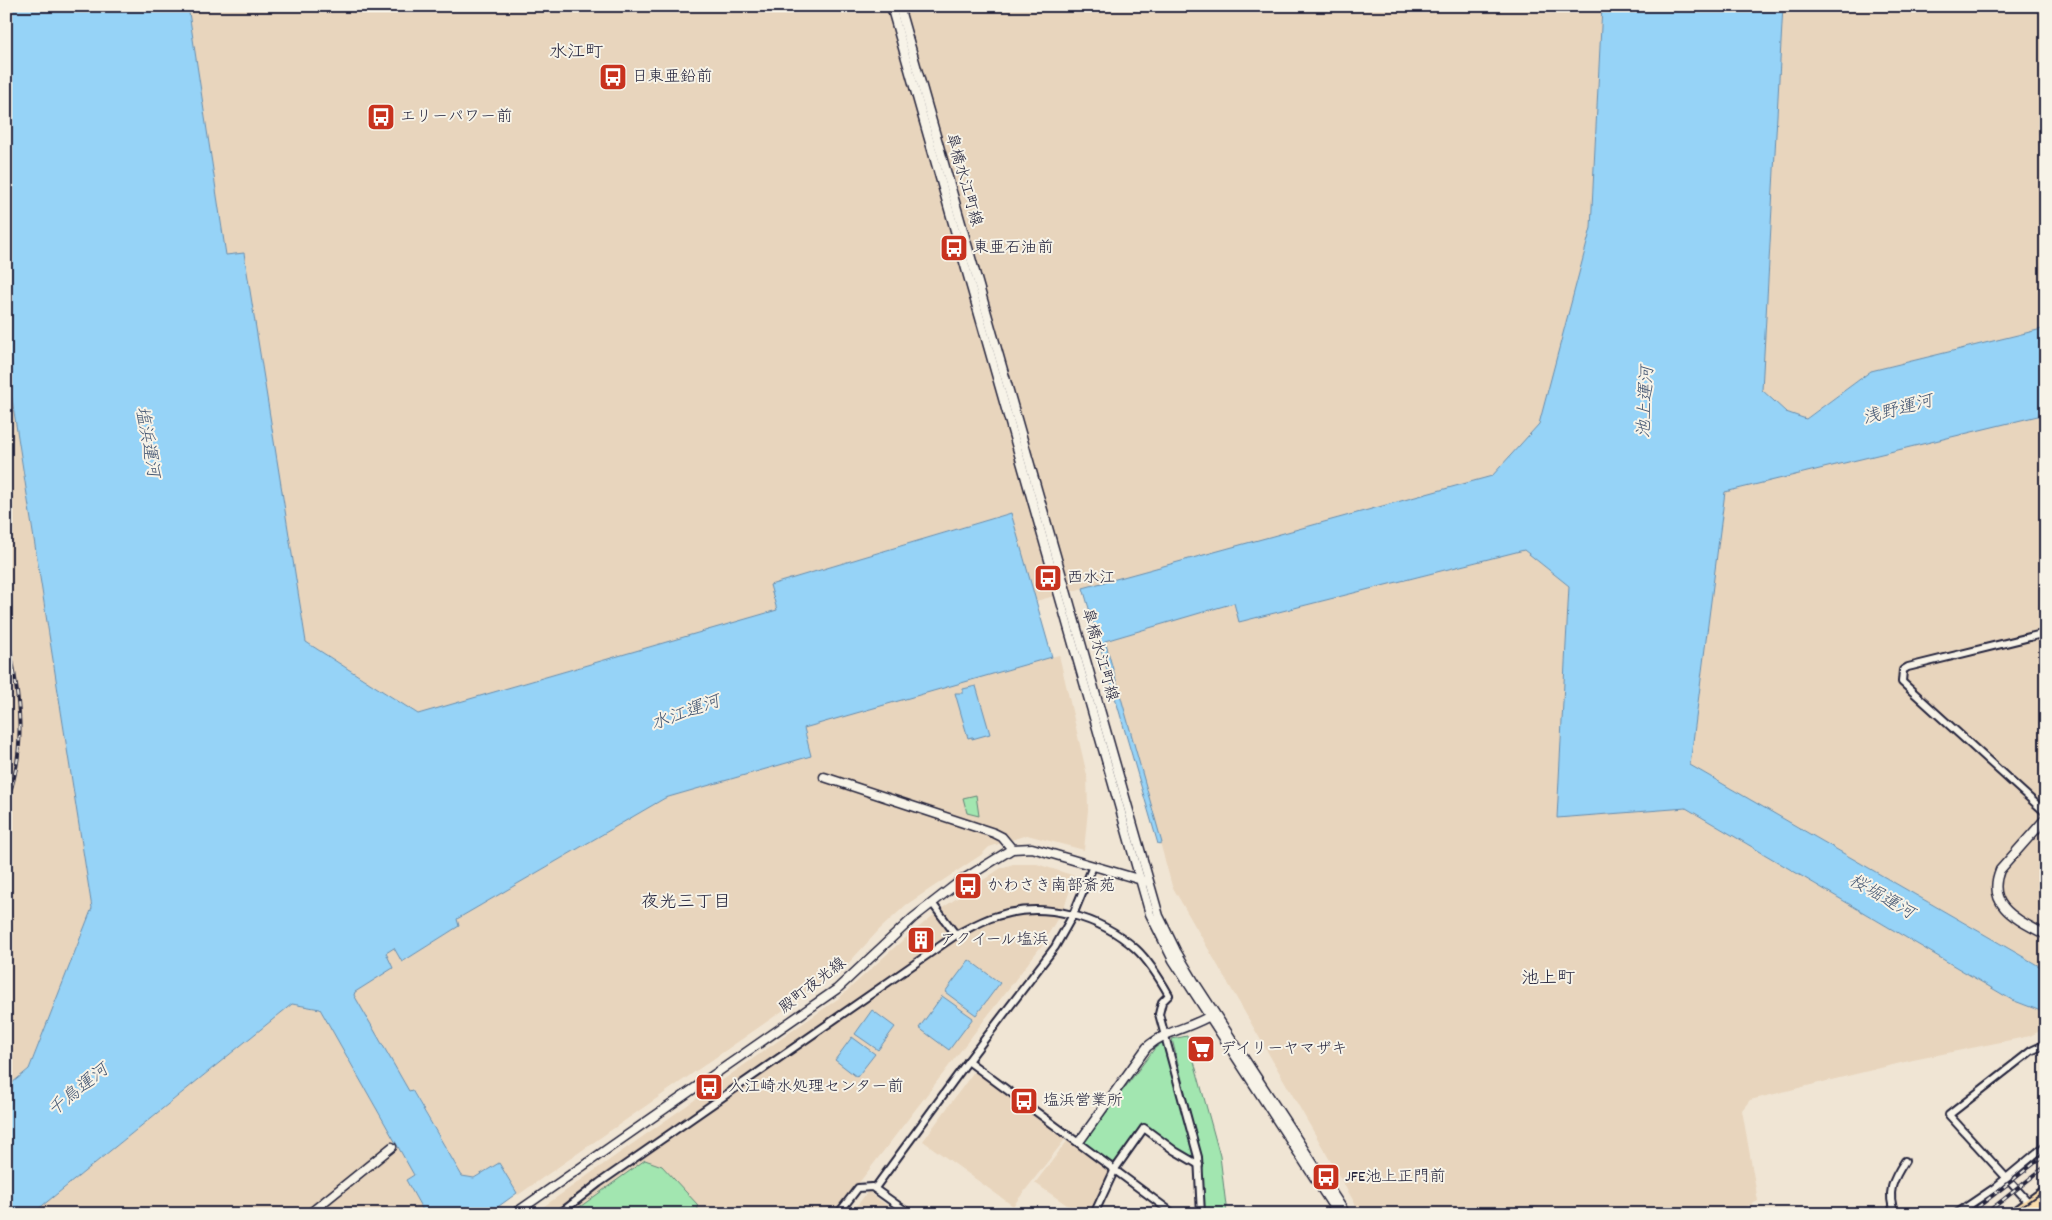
<svg xmlns="http://www.w3.org/2000/svg" width="2052" height="1220" font-family="Dekko,'Klee One',sans-serif">
	<style>
		.built { fill: #e8d5bd }
		.green { fill: #a2e6b0; stroke: #628476 }
		.water { fill: #96d3f7; stroke: #688cac }
		.lines { fill: none; stroke-linecap: round; stroke-linejoin: round }
		.minor-casing { stroke: #22223b; stroke-width: 10 }
		.tertiary-casing { stroke: #22223b; stroke-width: 11 }
		.primary-casing { stroke: #22223b; stroke-width: 14 }
		.minor { stroke: #f7f3e8; stroke-width: 6 }
		.tertiary { stroke: #f7f3e8; stroke-width: 8 }
		.primary { stroke: #fbdcab; stroke-width: 10 }
		.rail-casing { stroke: #22223b; stroke-width: 4 }
		.rail { stroke: #f7f3e8; stroke-width: 2; stroke-dasharray: 5.5; stroke-linecap: butt }
		.motorway-bridge-casing { stroke: #22223b; stroke-width: 15; stroke-linecap: butt }
		.motorway-bridge { stroke: #fbdcab; stroke-width: 11 }
		.labels { text-anchor: middle; dominant-baseline: central; stroke-width: 4; stroke-linejoin: round; paint-order: stroke }
		.poi-label { font-size: 16px; fill: #22223b; stroke: #f7f3e8; text-anchor: start }
		.street-label { font-size: 16px; fill: #22223b; stroke: #f7f3e8 }
		.neighbourhood-label { font-size: 18px; fill: #22223b; stroke: #f7f3e8 }
		.water-label { font-size: 18px; font-style: italic; fill: #455773; stroke: #f7f3e8 }
	</style>
	<rect width="100%" height="100%" fill="#f0e5d4"/>
	<filter id="ink" filterUnits="userSpaceOnUse"><feTurbulence type="fractalNoise" baseFrequency=".02" numOctaves="2"/><feDisplacementMap in="SourceGraphic" scale="10" xChannelSelector="R" yChannelSelector="G"/><feConvolveMatrix kernelMatrix="1 2 1 2 8 2 1 2 1" color-interpolation-filters="sRGB"/></filter>
	<g filter="url(#ink)">
		<g class="built">
			<path d="M188,6H1602L1591,228L1539,424L1492,476L1036,601L1010,513L770,585L777,610L418,714L306,642L244,254L226,255Z"/>
			<path d="M1783,6H2046V328L1871,371L1805,419L1786,412L1762,390Z"/>
			<path d="M6,361L92,908L29,1069L6,1088Z"/>
			<path d="M2046,413V970L1690,765L1725,492Z"/>
			<path d="M1524,550L1569,586L1557,818L1686,808L2012,1000L2046,1013V1028L2030,1036L1913,1060L1750,1100L1742,1110L1758,1201L1733,1214H1361L1172,886L1105,641L1234,603L1240,622Z"/>
			<path d="M1059,655L1087,775L1088,810L1084,850L1027,835L989,847L981,855L906,905L879,930L844,968L518,1195L499,1163L473,1178L462,1176L413,1090L409,1091L353,995L385,953L394,948L402,962L459,926L457,919L665,798L811,756L804,728Z"/>
			<path d="M1013,864H1037L1075,876L1064,907L1042,945L835,1214H533L839,998L896,946L941,909L1001,868Z"/>
			<path d="M292,1004L320,1009L414,1175L406,1180L425,1214H32Z"/>
			<path d="M975,1070L1066,1138L1013,1206L923,1141Z"/>
			<path d="M1068,1140L1109,1170L1110,1174L1090,1214H1080L1035,1183Z"/>
			<path d="M868,1191L898,1214H851Z"/>
		</g>
		<g class="green">
			<path d="M976,795L979,816L967,813L963,798Z"/>
			<path d="M1187,1036L1220,1156L1227,1214H1203L1202,1162L1172,1039Z"/>
			<path d="M1162,1043L1165,1045L1195,1157L1191,1159L1143,1125L1117,1161L1112,1162L1085,1143L1086,1139L1155,1048Z"/>
			<path d="M645,1160L662,1166L697,1204L699,1214H570Z"/>
		</g>
		<g class="water">
			<path d="M6,6H188L226,255L244,253L306,642L418,714L777,610L770,585L1011,513L1052,657L804,728L811,756L665,798L457,919L459,926L402,962L394,948L386,953L393,968L355,992L354,995L409,1091L412,1090L462,1176L474,1178L499,1163L517,1193L488,1214H425L406,1180L414,1175L320,1009L292,1004L32,1214H6V1088L29,1069L92,908L6,361Z"/>
			<path d="M1602,6H1783L1762,390L1786,412L1806,419L1871,371L2046,328V414L1725,492L1690,765L2046,970V1013L2012,1000L1686,808L1557,818L1569,586L1524,550L1239,622L1234,603L1105,641L1162,843L1158,844L1083,588L1492,476L1539,424L1591,228Z"/>
			<path d="M976,686L990,734L972,739V737L968,738L955,693H963V689Z"/>
			<path d="M969,960L1000,983L976,1015L945,992Z"/>
			<path d="M942,996L973,1018L949,1050L919,1028Z"/>
			<path d="M872,1010L895,1027L878,1050L855,1034Z"/>
			<path d="M852,1037L875,1054L857,1077L835,1060Z"/>
		</g>
		<g class="lines">
			<defs>
				<g id="minor">
					<path d="M2046,633L1908,667L1903,670L1902,682L2046,813"/>
					<path d="M932,903L956,935"/>
					<path d="M968,1061L1174,1214"/>
					<path d="M875,1188L968,1061L1055,947L1073,915L1093,866"/>
					<path d="M2032,1206L1949,1115L2031,1051L2046,1044"/>
					<path d="M559,1214L599,1183L956,935C969,928 982,920 997,916C1044,901 1100,916 1136,949C1150,962 1160,979 1169,995L1162,1002L1159,1014L1198,1157L1201,1214"/>
					<path d="M838,1214L858,1188L872,1187L910,1214"/>
					<path d="M1094,1214L1115,1169L1144,1128L1175,1151L1199,1165"/>
					<path d="M1895,1214C1886,1193 1893,1179 1905,1161"/>
					<path d="M1956,1214L1993,1189L2046,1145"/>
				</g>
				<g id="tertiary">
					<path d="M891,6L1150,914L1173,960L1338,1214"/>
					<path d="M899,6L1159,916L1176,951L1195,983L1346,1214"/>
					<path d="M824,777L994,833L1002,837L1012,849"/>
					<path d="M2046,818L2000,870C1985,907 2019,920 2046,935"/>
					<path d="M1079,1142L1147,1047C1166,1030 1192,1028 1213,1014"/>
					<path d="M309,1214L392,1147"/>
					<path d="M514,1214L837,989L913,918L959,882L1012,849L1032,848L1145,881"/>
				</g>
				<path id="primary" d="M2014,1214L2046,1191"/>
			</defs>
			<use href="#minor" class="minor-casing"/>
			<use href="#tertiary" class="tertiary-casing"/>
			<use href="#primary" class="primary-casing"/>
			<use href="#minor" class="minor"/>
			<use href="#tertiary" class="tertiary"/>
			<use href="#primary" class="primary"/>
			<defs>
				<g id="rail">
					<path d="M6,627C17,689 30,742 6,803"/>
					<path d="M1969,1214L2046,1154"/>
					<path d="M1985,1214L2046,1166"/>
				</g>
			</defs>
			<use href="#rail" class="rail-casing"/>
			<use href="#rail" class="rail"/>
			<defs>
				<g id="motorway-bridge">
					<path d="M2022,1214L2046,1197"/>
					<path d="M2037,1214L2046,1207"/>
				</g>
			</defs>
			<use href="#motorway-bridge" class="motorway-bridge-casing"/>
			<use href="#motorway-bridge" class="motorway-bridge"/>
		</g>
	</g>
	<defs>
		<symbol id="bus-square" viewBox="-11 -11 22 22"><rect x="-9" y="-9" width="18" height="18" rx="4" fill="#c8321e" stroke="#f7f3e8"/><path d="M-5-6H5V4H4V6H2V4H-2V6H-4V4H-5ZM-3.5-4V0h7V-4ZM-3.5 1.2v1.5H-2V1.2ZM2 1.2v1.5H3.5V1.2Z" fill="#fff"/></symbol>
		<symbol id="building-square" viewBox="-11 -11 22 22"><rect x="-9" y="-9" width="18" height="18" rx="4" fill="#c8321e" stroke="#f7f3e8"/><path d="M-4-6H4V6H1V3H-1V6H-4ZM-2.5-4.3h1.7v1.8h-1.7ZM.8-4.3h1.7v1.8H.8ZM-2.5-1h1.7V.8h-1.7ZM.8-1h1.7V.8H.8Z" fill="#fff"/></symbol>
		<symbol id="supermarket-square" viewBox="-11 -11 22 22"><rect x="-9" y="-9" width="18" height="18" rx="4" fill="#c8321e" stroke="#f7f3e8"/><path d="M-6-5.5h2.5l.6 2H6L4.5 2H-2.5L-4.4-4H-6ZM-1.5 3.2a1.3 1.3 0 1 0 .1 0ZM3 3.2a1.3 1.3 0 1 0 .1 0Z" fill="#fff"/></symbol>
	</defs>
	<g fill-rule="evenodd">
		<use href="#bus-square" x="597" y="61" width="32" height="32"/>
		<use href="#bus-square" x="365" y="101" width="32" height="32"/>
		<use href="#bus-square" x="938" y="232" width="32" height="32"/>
		<use href="#bus-square" x="1032" y="562" width="32" height="32"/>
		<use href="#bus-square" x="952" y="870" width="32" height="32"/>
		<use href="#building-square" x="905" y="924" width="32" height="32"/>
		<use href="#supermarket-square" x="1185" y="1033" width="32" height="32"/>
		<use href="#bus-square" x="693" y="1071" width="32" height="32"/>
		<use href="#bus-square" x="1008" y="1085" width="32" height="32"/>
		<use href="#bus-square" x="1310" y="1161" width="32" height="32"/>
	</g>
	<g class="labels">
		<g class="poi-label">
			<text x="632" y="77">日東亜鉛前</text>
			<text x="400" y="117">エリーパワー前</text>
			<text x="973" y="248">東亜石油前</text>
			<text x="1067" y="578">西水江</text>
			<text x="987" y="886">かわさき南部斎苑</text>
			<text x="940" y="940">アクイール塩浜</text>
			<text x="1220" y="1049">デイリーヤマザキ</text>
			<text x="728" y="1087">入江崎水処理センター前</text>
			<text x="1043" y="1101">塩浜営業所</text>
			<text x="1345" y="1177">JFE池上正門前</text>
		</g>
		<g class="street-label">
			<text transform="translate(963 180) rotate(74)">皐橋水江町線</text>
			<text transform="translate(1099 655) rotate(74)">皐橋水江町線</text>
			<text transform="translate(813 986) rotate(-38)">殿町夜光線</text>
		</g>
		<g class="neighbourhood-label">
			<text x="576" y="53">水江町</text>
			<text x="686" y="903">夜光三丁目</text>
			<text x="1548" y="979">池上町</text>
		</g>
		<g class="water-label">
			<text transform="translate(1647 402) rotate(-87)">池上運河</text>
			<text transform="translate(1898 411) rotate(-15)">浅野運河</text>
			<text transform="translate(146 442) rotate(80)">塩浜運河</text>
			<text transform="translate(686 714) rotate(-20)">水江運河</text>
			<text transform="translate(1881 898) rotate(30)">桜堀運河</text>
			<text transform="translate(79 1091) rotate(-39)">千鳥運河</text>
		</g>
	</g>
	<rect width="2052" height="1220" fill="none" stroke="#f7f3e8" stroke-width="25"/>
	<rect x="12" y="12" width="2027" height="1195" fill="none" stroke="#22223b" stroke-width="2" filter="url(#ink)"/>
</svg>
